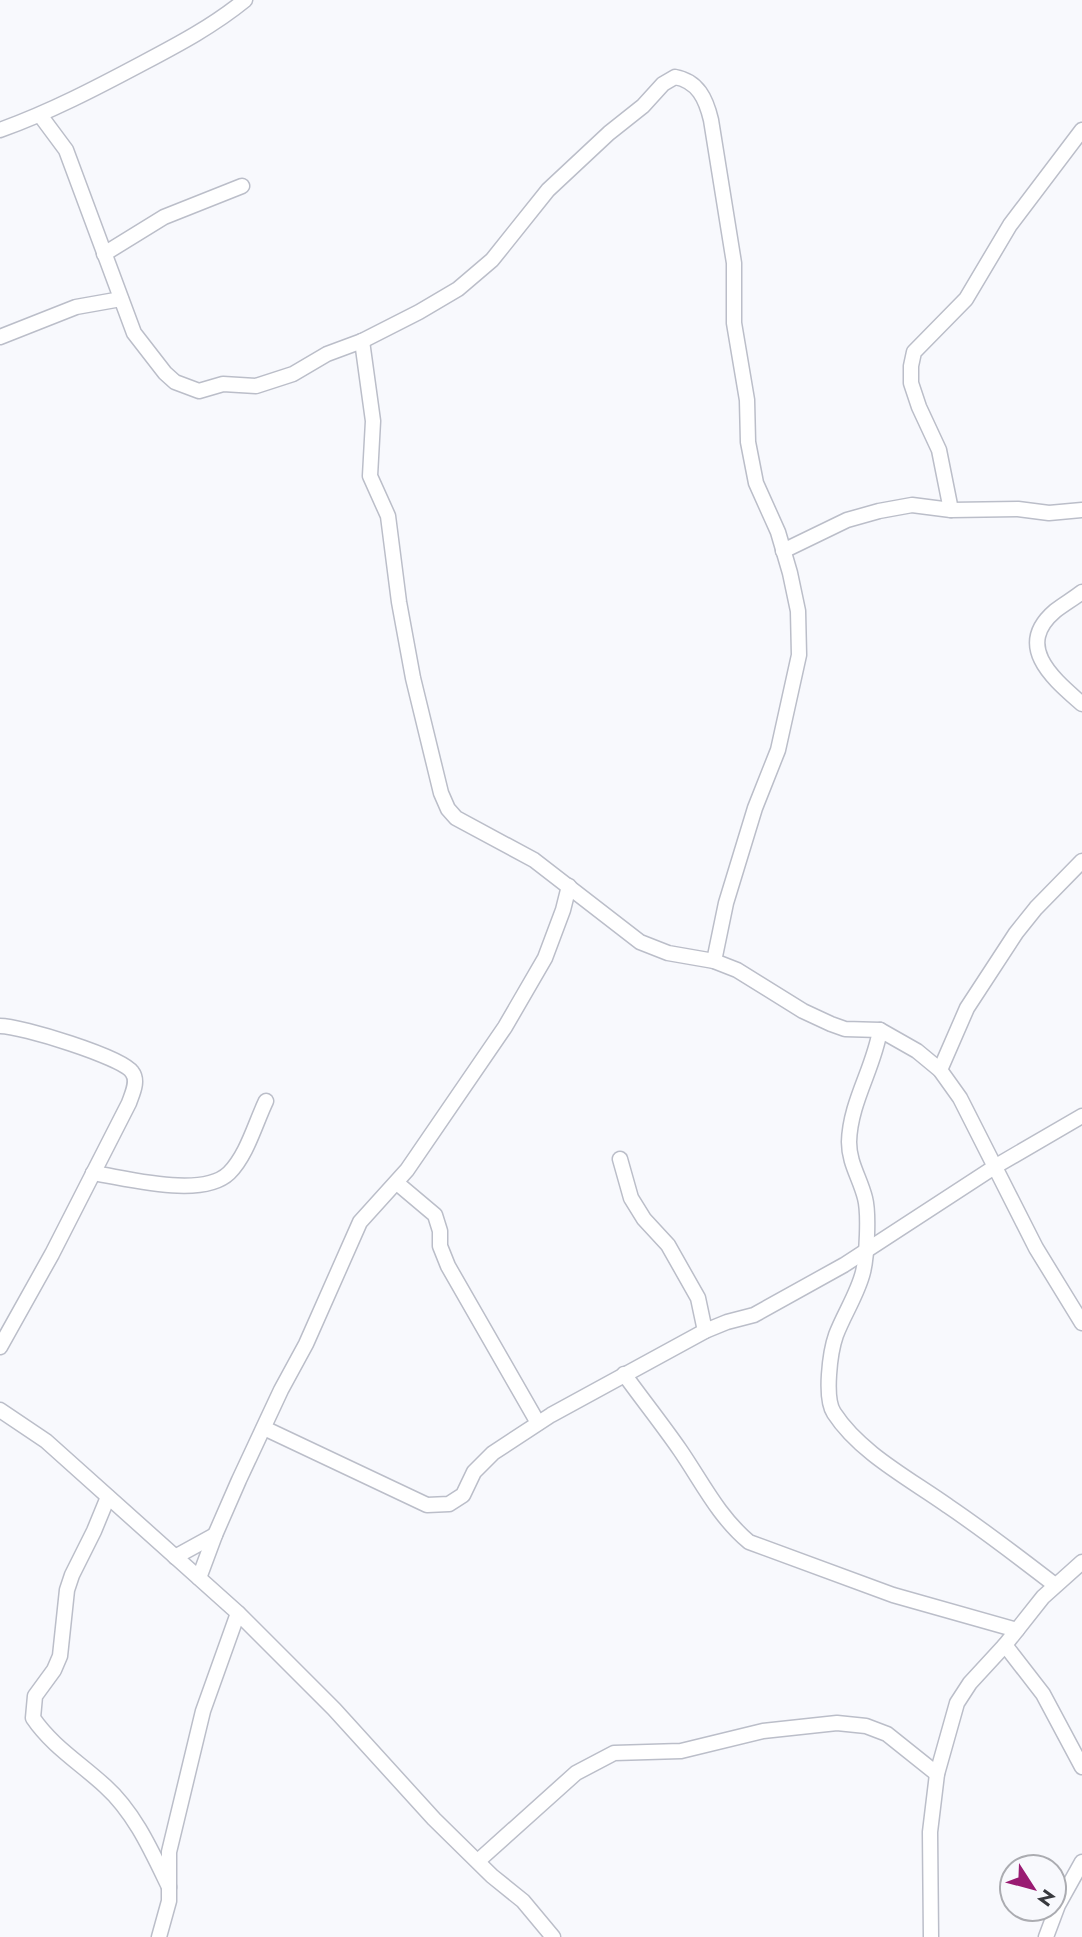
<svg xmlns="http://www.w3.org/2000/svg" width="1082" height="1937" font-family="Jost,sans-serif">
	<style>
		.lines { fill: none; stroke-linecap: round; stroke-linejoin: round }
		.minor-casing { stroke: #bbbec9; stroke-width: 17 }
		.minor { stroke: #fff; stroke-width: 14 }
	</style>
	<rect width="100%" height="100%" fill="#f8f9fd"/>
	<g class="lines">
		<defs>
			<g id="minor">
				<path d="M40,115L66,150L134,333L165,373L175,382L199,391L223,384L256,386L293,374L327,354L362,341L419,312L458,289L492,260L548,190L609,133L643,106L663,84L675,77C698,81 706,99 711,120L734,263V323L747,400L748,442L756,483L778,532L790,573L798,611L799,655L778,750L755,808L726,903L714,961"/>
				<path d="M0,130C50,112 96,88 143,63C179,44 213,26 245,0"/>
				<path d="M104,254L164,217L242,186"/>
				<path d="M0,337L76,307L121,299"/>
				<path d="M362,341L373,421L370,476L388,516L399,602L413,678L441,793L448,809L456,818L534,860L640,942L668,953L714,961L737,970L803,1011L831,1024L845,1029L880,1030L917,1051L940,1070L960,1098L1036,1248L1082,1323"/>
				<path d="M951,510L939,450L919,407L911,383V366L914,352L966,299L1010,225L1082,130"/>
				<path d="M783,551L847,520L879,511L912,505L951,510L1018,509L1049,513L1082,510"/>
				<path d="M1082,592C1073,599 1064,604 1055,611C1013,647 1055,680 1082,704"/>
				<path d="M0,1026C21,1026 122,1057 132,1072C139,1081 132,1094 129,1103L52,1254L0,1347"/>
				<path d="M880,1030C874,1068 850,1102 849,1142C849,1163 860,1178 865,1198C869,1213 867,1256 863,1272C858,1293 844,1314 836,1335C830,1352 824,1398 834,1413C860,1453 910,1479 948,1506C985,1531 1020,1558 1055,1585"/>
				<path d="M940,1070L967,1008L1016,933L1036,908L1082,861"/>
				<path d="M620,1159L631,1198L644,1219L668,1245L698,1298L705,1331"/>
				<path d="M93,1173C127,1178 202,1199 229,1173C247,1155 255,1124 266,1101"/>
				<path d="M397,1183L435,1215L440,1231V1246L448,1266L538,1423"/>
				<path d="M624,1374C642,1399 662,1424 680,1450C702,1482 718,1516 749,1542L893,1595L1017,1630"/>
				<path d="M0,1410L46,1441L238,1613L334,1709L434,1819L492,1876L523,1901L553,1937"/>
				<path d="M264,1428L427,1505L449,1504L463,1495L474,1472L493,1453L551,1415L705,1331L727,1322L754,1315L844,1265L996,1166L1082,1116"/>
				<path d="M108,1497L94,1531L72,1575L67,1590L60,1656L54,1670L35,1696L33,1718C52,1746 80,1763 105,1786C135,1813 152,1852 169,1887"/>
				<path d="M175,1557L215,1535"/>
				<path d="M199,1578L215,1535L239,1480L281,1390L306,1344L360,1222L407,1170L505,1027L545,958L563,910L569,886"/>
				<path d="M1005,1645L1043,1694L1082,1767"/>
				<path d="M478,1861L576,1773L614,1753L681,1751L763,1731L837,1723L866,1726L887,1734L937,1774"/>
				<path d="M159,1937L169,1901V1852L203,1711L238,1613"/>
				<path d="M931,1937L930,1832L937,1774L957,1703L970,1683L1005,1645L1043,1597L1082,1562"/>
				<path d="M1046,1937L1058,1905L1082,1862"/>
			</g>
		</defs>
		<use href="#minor" class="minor-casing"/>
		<use href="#minor" class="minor"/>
	</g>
	<g transform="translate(1033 1888) rotate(126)"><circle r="33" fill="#f8f9fd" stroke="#abacb1" stroke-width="2"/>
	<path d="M0-5L12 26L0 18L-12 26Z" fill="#991b72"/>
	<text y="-10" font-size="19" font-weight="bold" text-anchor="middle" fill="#38393e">N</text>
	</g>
</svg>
